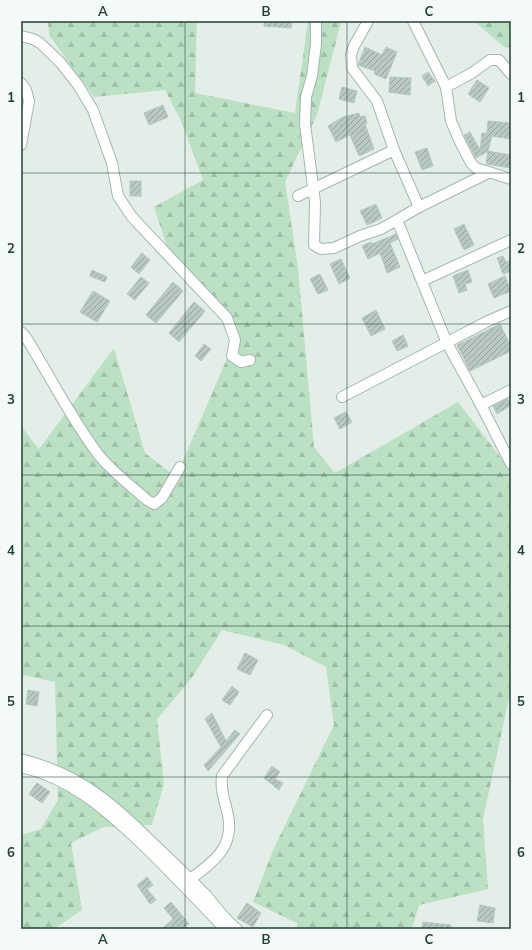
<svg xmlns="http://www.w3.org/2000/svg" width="532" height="950" font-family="Mulish,sans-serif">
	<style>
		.forest { fill: url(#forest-firs) }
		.building { fill: url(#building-hatch); stroke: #b5c8bf }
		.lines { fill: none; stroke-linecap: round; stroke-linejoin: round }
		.minor-casing { stroke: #a5b6af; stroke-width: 12 }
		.minor { stroke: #fff; stroke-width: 10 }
		.grid { fill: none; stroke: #224036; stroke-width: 1; stroke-opacity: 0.55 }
		.neatline { fill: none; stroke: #224036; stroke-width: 1.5 }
		.grid-label { font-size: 13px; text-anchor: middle; font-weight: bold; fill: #224036 }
	</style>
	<defs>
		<pattern id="forest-firs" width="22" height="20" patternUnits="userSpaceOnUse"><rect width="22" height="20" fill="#bbe0c3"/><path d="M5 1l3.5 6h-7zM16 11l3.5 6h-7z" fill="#a0c1a8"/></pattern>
		<pattern id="building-hatch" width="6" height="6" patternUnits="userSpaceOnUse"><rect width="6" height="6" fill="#b8c9c1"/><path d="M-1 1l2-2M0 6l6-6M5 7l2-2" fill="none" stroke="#95a59e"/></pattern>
	</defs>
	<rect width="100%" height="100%" fill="#e3eee8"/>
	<g class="forest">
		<path d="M48,21H197L195,93L295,113L308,21L341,22L317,115L285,182L298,268L314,447L335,473L458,402L511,471V689L483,819L488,889L419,905L412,929H297V923L253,902L274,848L334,725L326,667L284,645L222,630L191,679L157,719L164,784L152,825L103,827L71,843L82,910L54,929H21V835L41,829L58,800L55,682L24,675L21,681V426L39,449L114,348L145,453L176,477L238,333L167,246L154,207L203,180L182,123L165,90L94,97L49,35Z"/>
		<path d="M474,21H511V48L504,47Z"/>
	</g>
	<g class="building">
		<path d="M264,21H292L291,28L264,26Z"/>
		<path d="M365,47L382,55L386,47L397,52L386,79L374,74L375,71L358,65Z"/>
		<path d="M428,72L435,81L428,86L422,76Z"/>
		<path d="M390,77L411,78L410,95L389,92Z"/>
		<path d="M477,80L489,88L480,102L468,94Z"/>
		<path d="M342,87L357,91L354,103L339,99Z"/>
		<path d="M163,105L168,117L149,125L144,113Z"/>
		<path d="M359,113L360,117L365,116L367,123L365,124L374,149L359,156L350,135L336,142L328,126L343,117Z"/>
		<path d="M488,121L511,123V139L492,136L488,151L511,155V168L486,164L488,151L476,158L466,139L464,135L470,132L480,150L482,133L487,134Z"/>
		<path d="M427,148L433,166L422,170L415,152Z"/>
		<rect x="130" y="181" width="11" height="15"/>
		<path d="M376,204L382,218L367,225L360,211Z"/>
		<path d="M464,224L474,245L464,250L454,229Z"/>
		<path d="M396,234L398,239L390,243L400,267L387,273L380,253L368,259L362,246L371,242L372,244Z"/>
		<path d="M142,253L150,260L139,274L131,267Z"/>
		<path d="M503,256L506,262L511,260V271L503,274L497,258Z"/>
		<path d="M341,259L350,278L339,284L330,264Z"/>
		<path d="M92,270L107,277L105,282L90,276Z"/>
		<path d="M468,270L472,282L465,284L467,290L459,293L453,276Z"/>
		<path d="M320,274L328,290L318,294L310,279Z"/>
		<path d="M505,276L511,291L494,298L488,284Z"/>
		<path d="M141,277L149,283L135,300L127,294Z"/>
		<path d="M173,282L183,291L156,323L146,315Z"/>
		<path d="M93,291L110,301L97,322L80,312Z"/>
		<path d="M194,302L205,311L179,342L169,333Z"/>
		<path d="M376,310L385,329L371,336L362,318Z"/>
		<path d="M500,324L511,347V351L470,371L457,345Z"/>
		<path d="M403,335L408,346L397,351L392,341Z"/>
		<path d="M204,344L211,349L201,361L195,356Z"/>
		<path d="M508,399L511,405L497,414L493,406Z"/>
		<path d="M346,412L352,422L340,429L334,418Z"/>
		<path d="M245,653L258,660L250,675L237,669Z"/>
		<path d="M232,686L239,692L230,705L222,700Z"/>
		<path d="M28,690L39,692L37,706L26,704Z"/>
		<path d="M212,713L226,741L235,730L240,734L208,771L204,765L221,747L205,719Z"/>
		<path d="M272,766L280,772L275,779L283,783L279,790L264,778Z"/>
		<path d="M37,783L50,792L42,803L29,794Z"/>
		<path d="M147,877L153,885L147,889L156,900L150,904L137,885Z"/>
		<path d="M171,902L189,924L186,926L188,929H162L173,919L164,908Z"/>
		<path d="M247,903L261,913L253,927L237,918Z"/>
		<path d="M480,905L495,908L493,923L477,921Z"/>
		<path d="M423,922L451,925V929H422Z"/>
	</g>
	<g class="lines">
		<defs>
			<g id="minor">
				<path d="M316,21V44L312,76L306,97L305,124L315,202L314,245L321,249L334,248L360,236L381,229L397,220"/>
				<path d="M368,21L354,46L351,55L352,68L377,101L394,150L419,207L397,220L447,343L481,405L511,464"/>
				<path d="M413,21L446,87L451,121L460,142L471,163L476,168L511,179"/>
				<path d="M21,36L33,39L40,43L60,62L78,85L93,110L112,163L118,196L132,217L227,318L235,340L232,356L241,362L250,360"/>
				<path d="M21,83L26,90L29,101L21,145"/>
				<path d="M446,87L472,73L490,60H499L511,74"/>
				<path d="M298,196L394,150"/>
				<path d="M419,207L488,173"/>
				<path d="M422,281L511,240"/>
				<path d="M21,332L25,336C49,374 71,419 98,454C111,471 130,485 147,500L154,504L162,498L180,467"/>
				<path d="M342,397L488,321L511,311"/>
				<path d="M481,405L511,390"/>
				<path d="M21,759C83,775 114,805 159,849C174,863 189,878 204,893C215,905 224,919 237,929"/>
				<path d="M21,767C71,778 106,810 142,844C171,872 197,900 225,929"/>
				<path d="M185,883C210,864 235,850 228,815C225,801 220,790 222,776L267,715"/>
			</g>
		</defs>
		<use href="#minor" class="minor-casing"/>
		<use href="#minor" class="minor"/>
	</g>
	<path class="grid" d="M185,21V929M347,21V929M21,173H511M21,324H511M21,475H511M21,626H511M21,777H511"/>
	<rect width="532" height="950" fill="none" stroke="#f4faf7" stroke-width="44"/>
	<rect x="22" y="22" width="488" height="906" class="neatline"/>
	<g class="grid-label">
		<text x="103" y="16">A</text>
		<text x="266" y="16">B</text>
		<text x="429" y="16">C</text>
		<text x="11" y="102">1</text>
		<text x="521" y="102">1</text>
		<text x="11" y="253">2</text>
		<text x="521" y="253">2</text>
		<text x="11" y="404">3</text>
		<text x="521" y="404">3</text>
		<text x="11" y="555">4</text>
		<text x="521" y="555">4</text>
		<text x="11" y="706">5</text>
		<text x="521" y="706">5</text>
		<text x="11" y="857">6</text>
		<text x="521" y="857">6</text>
		<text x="103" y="944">A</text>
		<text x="266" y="944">B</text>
		<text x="429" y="944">C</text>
	</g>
</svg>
